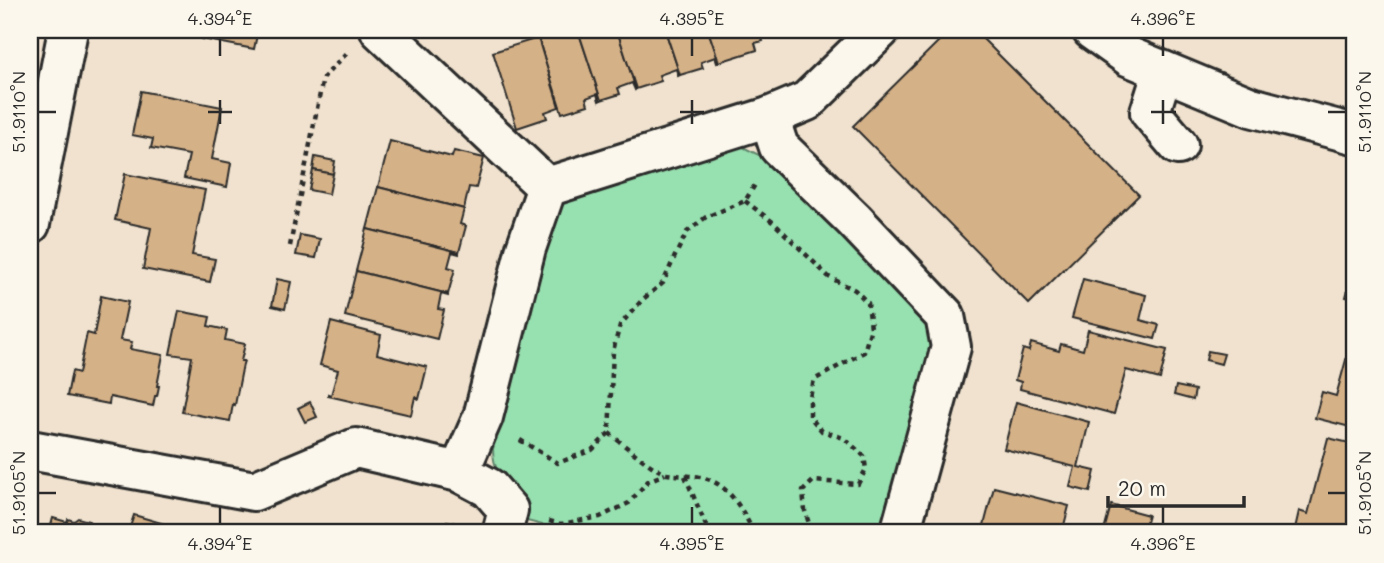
<svg xmlns="http://www.w3.org/2000/svg" width="1384" height="563" font-family="Mali,sans-serif">
	<style>
		.green { fill: #97e0af; stroke: #61866d; stroke-width: 2 }
		.building { fill: #d5b187; stroke: #2b2b2b; stroke-width: 2 }
		.lines { fill: none; stroke-linecap: round; stroke-linejoin: round }
		.minor-casing { stroke: #2b2b2b; stroke-width: 44 }
		.path { stroke: #2b2b2b; stroke-width: 4.5; stroke-dasharray: 5 5; stroke-linecap: butt }
		.minor { stroke: #fbf7ec; stroke-width: 38 }
		.ticks { fill: none; stroke: #2b2b2b; stroke-width: 2.5 }
		.neatline { fill: none; stroke: #2b2b2b; stroke-width: 2.5 }
		.ticks-label { font-size: 18px; text-anchor: middle; fill: #2b2b2b }
	</style>
	<rect width="100%" height="100%" fill="#f0e2ce"/>
	<filter id="ink" filterUnits="userSpaceOnUse"><feTurbulence type="fractalNoise" baseFrequency=".0143" numOctaves="2"/><feDisplacementMap in="SourceGraphic" scale="14" xChannelSelector="R" yChannelSelector="G"/><feConvolveMatrix kernelMatrix="1 2 1 2 8 2 1 2 1" color-interpolation-filters="sRGB"/></filter>
	<g filter="url(#ink)">
		<path class="green" d="M734,146L743,147L759,155L926,316L932,336L931,348L883,533H573L527,521C527,494 509,492 498,472C494,464 493,457 493,449L553,214L561,202Z"/>
		<g class="building">
			<path d="M204,30H258L254,49L202,39Z"/>
			<path d="M563,30H578L601,100L599,101L597,94L586,98L588,105L562,113L538,38Z"/>
			<path d="M578,30H617L636,89L635,90L632,83L618,88L620,94L601,100Z"/>
			<path d="M617,30H665L680,75L678,76L676,69L659,75L661,81L636,89Z"/>
			<path d="M665,30H708L719,62L717,63L715,57L701,62L703,68L680,75Z"/>
			<path d="M708,30H759L763,41L755,43L757,50L719,62Z"/>
			<path d="M950,30H974L1139,195L1029,304L853,126Z"/>
			<path d="M538,38L559,107L545,112L547,118L517,128L493,52Z"/>
			<path d="M141,91L222,107L212,159L231,163L227,187L184,178L189,155L151,148L153,139L132,135Z"/>
			<path d="M390,141L452,157L454,151L484,158L476,188L469,187L464,209L378,187Z"/>
			<path d="M315,157L335,161L333,174L313,170Z"/>
			<path d="M313,170L333,174L329,194L309,190Z"/>
			<path d="M125,174L205,190L192,255L215,259L210,282L143,269L151,228L115,220Z"/>
			<path d="M378,187L464,209L460,224L466,226L459,252L367,229Z"/>
			<path d="M367,229L459,252V254L452,252L448,267L455,269L448,294L356,271Z"/>
			<path d="M300,235L320,239L316,258L296,255Z"/>
			<path d="M356,271L448,294V296L441,294L438,309L444,310L437,339L345,316Z"/>
			<path d="M1353,271L1354,272V299L1346,297Z"/>
			<path d="M277,279L291,282L285,309L272,306Z"/>
			<path d="M1083,279L1146,295L1140,320L1159,325L1155,339L1072,318Z"/>
			<path d="M101,296L128,302L120,340L132,342L130,349L163,355L157,386H159L157,396H155L153,406L110,397L109,404L67,396L72,371L79,373L87,333L94,335Z"/>
			<path d="M179,311L210,317L208,326L227,330L225,340L245,344L241,361H244L243,364L235,405L233,404L230,421L182,412L192,357L170,354Z"/>
			<path d="M331,322L381,335L377,354L427,367L419,399L415,397L411,415L328,396V394L331,395L338,370L320,365Z"/>
			<path d="M1088,330L1167,350L1160,379L1126,370L1114,414L1020,389L1021,382L1015,380L1023,349L1029,351L1031,343L1059,351L1061,344L1083,350Z"/>
			<path d="M1349,349L1354,350V428L1315,418L1322,392L1336,396Z"/>
			<path d="M1208,351L1224,354L1221,364L1206,360Z"/>
			<path d="M1176,386L1195,390L1193,400L1174,395Z"/>
			<path d="M310,402L317,417L305,422L298,408Z"/>
			<path d="M1016,402L1089,422L1078,467L1095,471L1090,492L1070,487L1075,467L1004,449Z"/>
			<path d="M1328,438L1354,444V533H1294L1299,511L1308,514Z"/>
			<path d="M994,487L1069,506L1062,533H982Z"/>
			<path d="M1111,505L1148,515L1143,533H1112L1104,531Z"/>
			<path d="M134,515L195,533H128Z"/>
			<path d="M53,518L67,522L68,519L74,521L78,518L89,521L92,525L107,528L112,526L123,528L127,533H49Z"/>
			<path d="M447,521L465,525L463,533H415L418,522L445,529Z"/>
		</g>
		<g class="lines">
			<defs>
				<g id="minor">
					<path d="M380,30L547,187"/>
					<path d="M1092,30L1130,57L1251,107L1354,134"/>
					<path d="M1163,71L1150,112L1178,145"/>
					<path d="M769,117L779,147L854,220L945,316L951,347L900,533"/>
					<path d="M30,224L68,30"/>
					<path d="M30,450L254,491L356,448L459,472L483,417L526,248L547,187L769,117L807,101L880,30"/>
					<path d="M459,472L489,488L508,510L502,533"/>
				</g>
			</defs>
			<use href="#minor" class="minor-casing"/>
			<g class="path">
				<path d="M745,201L774,223L829,277L855,290L868,303L871,328L864,352L814,380L810,397V417L822,431L844,438L864,456L866,469L858,484L813,481L803,491L805,511L812,533"/>
				<path d="M290,246L323,78L347,53"/>
				<path d="M609,433C622,443 653,470 667,474C677,476 689,475 700,477C728,482 742,509 754,533"/>
				<path d="M520,440L558,463L592,450L609,433L613,351L620,325L642,300L663,283L675,256L687,232L706,217L745,201L756,183"/>
				<path d="M685,476L709,533"/>
				<path d="M549,521L561,524L600,517L629,503L648,481L665,474"/>
			</g>
			<use href="#minor" class="minor"/>
		</g>
	</g>
	<path class="ticks" d="M220,38V56M692,38V56M1163,38V56M220,100V124M692,100V124M1163,100V124M38,112H56M208,112H232M680,112H704M1151,112H1176M1328,112H1346M38,493H56M1328,493H1346M220,507V524M692,507V524M1163,507V524"/>
	<rect width="1384" height="563" fill="none" stroke="#fbf7ec" stroke-width="77"/>
	<path d="M1108 496v10h136v-10" fill="none" stroke="#2b2b2b" stroke-width="3.5"/>
	<text x="1118" y="496" font-size="21" fill="#2b2b2b" stroke="#fbf7ec" stroke-width="5" paint-order="stroke">20 m</text>
	<rect x="38" y="38" width="1308" height="486" class="neatline"/>
	<g class="ticks-label">
		<text x="220" y="25">4.394°E</text>
		<text x="692" y="25">4.395°E</text>
		<text x="1163" y="25">4.396°E</text>
		<text transform="translate(19 112) rotate(-90)" y="6">51.9110°N</text>
		<text transform="translate(1365 112) rotate(-90)" y="6">51.9110°N</text>
		<text transform="translate(19 493) rotate(-90)" y="6">51.9105°N</text>
		<text transform="translate(1365 493) rotate(-90)" y="6">51.9105°N</text>
		<text x="220" y="550">4.394°E</text>
		<text x="692" y="550">4.395°E</text>
		<text x="1163" y="550">4.396°E</text>
	</g>
</svg>
